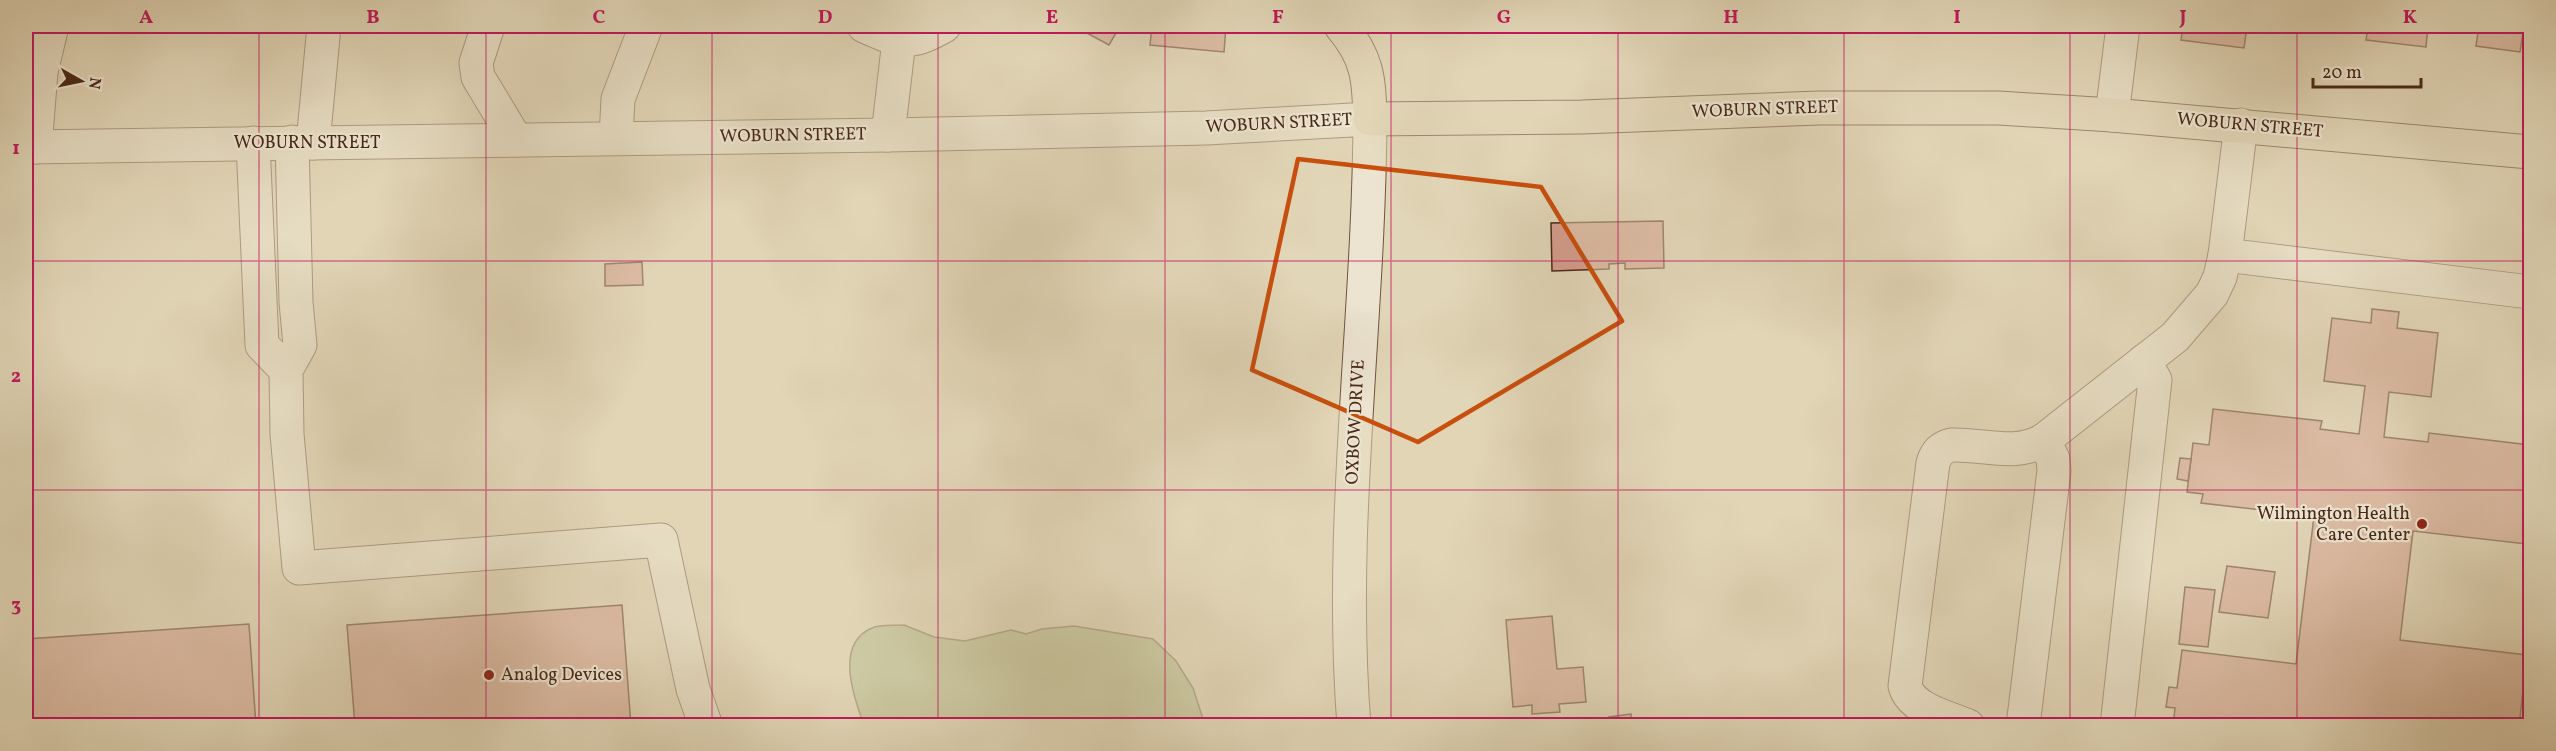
<svg xmlns="http://www.w3.org/2000/svg" width="2556" height="751" font-family="Vollkorn,serif">
	<style>
		.green { fill: #b4bd8d; stroke: #7e7252; stroke-width: 1.5 }
		.building { fill: #d59e8e; stroke: #492817; stroke-width: 1.5 }
		.lines { fill: none; stroke-linecap: round; stroke-linejoin: round }
		.minor-casing { stroke: #6f543f; stroke-width: 35 }
		.major-casing { stroke: #492817; stroke-width: 35 }
		.minor { stroke: #ece4d0; stroke-width: 33 }
		.major { stroke: #e1d6b7; stroke-width: 33 }
		.marked { fill: none; stroke: #c84f0e; stroke-width: 4.5; stroke-linejoin: round }
		.grid { fill: none; stroke: #c2185b; stroke-width: 1.5; stroke-opacity: 0.55 }
		.poi-dot { fill: #8f2418; stroke: #ece4d0; stroke-width: 2 }
		.labels { text-anchor: middle; dominant-baseline: central; stroke-width: 4.5; stroke-linejoin: round; paint-order: stroke }
		.street-label { font-size: 18px; fill: #492817; stroke: #ece4d0 }
		.poi-label { font-size: 18px; fill: #492817; stroke: #ece4d0; text-anchor: end }
		.neatline { fill: none; stroke: #c2185b; stroke-width: 2 }
		.grid-label { font-size: 20px; text-anchor: middle; font-weight: bold; fill: #c2185b }
	</style>
	<rect width="100%" height="100%" fill="#e1d6b7"/>
	<filter id="stains"><feTurbulence type="fractalNoise" baseFrequency=".00333" numOctaves="4"/><feColorMatrix values="0 0 0 0 .2 0 0 0 0 .09 0 0 0 0 .02 0 0 0 .5 -.17"/></filter>
	<radialGradient id="worn" r=".72"><stop offset=".6" stop-color="#630" stop-opacity="0"/><stop offset="1" stop-color="#630" stop-opacity=".3"/></radialGradient>
	<path class="green" d="M904,625L934,637L965,641L1011,630L1026,634L1042,629L1074,626L1153,639L1176,661L1193,688L1205,725H864C854,698 834,644 872,628C880,624 895,626 904,625Z"/>
	<g class="building">
		<path d="M1074,26H1120L1109,45Z"/>
		<path d="M1152,26H1226L1224,52L1150,45Z"/>
		<path d="M2022,26H2041V29L2021,27Z"/>
		<path d="M2183,26H2247L2244,48L2181,40Z"/>
		<path d="M2271,26H2314L2313,31Z"/>
		<path d="M2368,26H2428L2426,47L2366,40Z"/>
		<path d="M2479,26H2524L2520,52L2476,46Z"/>
		<path d="M1663,221L1664,268L1625,269V263L1609,264V269L1552,271L1551,223Z"/>
		<path d="M642,262L643,285L605,286V264Z"/>
		<path d="M2372,309L2399,312L2397,328L2438,333L2431,397L2389,392L2384,437L2428,442L2429,433L2530,445V535L2527,534L2526,544L2413,531L2400,640L2527,655L2519,726H2173L2175,708L2166,707L2169,687L2177,688L2182,650L2296,664L2314,516L2201,503L2203,494L2187,492L2193,443L2209,445L2213,409L2322,421L2320,429L2359,434L2365,386L2324,381L2332,318L2371,323Z"/>
		<path d="M2180,458L2191,459L2188,481L2177,479Z"/>
		<path d="M2227,566L2275,572L2268,618L2219,612Z"/>
		<path d="M2185,587L2215,590L2208,647L2179,644Z"/>
		<path d="M622,605L631,726H355L347,625Z"/>
		<path d="M1552,616L1557,669L1583,667L1586,702L1559,704L1560,712L1532,714V705L1513,707L1506,620Z"/>
		<path d="M249,624L256,726H26V639Z"/>
		<path d="M1631,714L1632,726H1610L1609,717Z"/>
	</g>
	<g class="lines">
		<defs>
			<g id="minor">
				<path d="M488,26L476,63L478,77L516,140"/>
				<path d="M864,26C900,42 909,46 944,26"/>
				<path d="M2112,115L2123,26"/>
				<path d="M2241,125L2225,255L2530,292"/>
				<path d="M888,135L899,40"/>
				<path d="M616,138L618,99L646,26"/>
				<path d="M292,142L296,302L300,345L286,370L287,434L299,568L661,540L693,689L706,726"/>
				<path d="M253,143L262,345L286,370"/>
				<path d="M313,143L324,26"/>
				<path d="M26,147L888,135L1206,128L1370,119C1369,322 1338,523 1354,726"/>
				<path d="M35,147L41,72L52,26"/>
				<path d="M1968,726C1948,717 1912,710 1905,686L1933,463C1936,453 1942,447 1952,445C1984,444 2015,457 2044,440L2175,337L2212,294L2220,277L2225,255"/>
				<path d="M2023,726L2054,471L2053,459L2044,440"/>
				<path d="M2117,726L2155,380L2144,361"/>
			</g>
			<path id="major" d="M1341,26C1368,58 1369,79 1370,119L1582,117L1819,108H1999L2112,115L2530,152"/>
		</defs>
		<use href="#minor" class="minor-casing"/>
		<use href="#major" class="major-casing"/>
		<use href="#minor" class="minor"/>
		<use href="#major" class="major"/>
	</g>
	<path d="M0 0H2556V751H0ZM1298,159L1541,187L1622,321L1418,442L1252,370Z" fill="#e1d6b7" fill-opacity=".55" fill-rule="evenodd"/>
	<path class="marked" d="M1298,159L1541,187L1622,321L1418,442L1252,370Z"/>
	<path class="grid" d="M259,26V726M486,26V726M712,26V726M938,26V726M1165,26V726M1391,26V726M1618,26V726M1844,26V726M2070,26V726M2297,26V726M26,261H2530M26,490H2530"/>
	<g class="poi-dot">
		<circle cx="2422" cy="524" r="6"/>
		<circle cx="489" cy="675" r="6"/>
	</g>
	<g class="labels">
		<g class="street-label">
			<text transform="translate(1765 110) rotate(-2)">WOBURN STREET</text>
			<text transform="translate(1279 124) rotate(-3)">WOBURN STREET</text>
			<text transform="translate(2250 126) rotate(5)">WOBURN STREET</text>
			<text transform="translate(793 136) rotate(-1)">WOBURN STREET</text>
			<text x="307" y="143">WOBURN STREET</text>
			<text transform="translate(1356 422) rotate(-87)">OXBOW DRIVE</text>
		</g>
		<g class="poi-label">
			<text x="2410" y="514">Wilmington Health<tspan x="2410" dy="21">Care Center</tspan></text>
			<text x="501" y="675" text-anchor="start">Analog Devices</text>
		</g>
	</g>
	<rect width="2556" height="751" fill="none" stroke="#e1d6b7" stroke-width="66"/>
	<g transform="translate(81 81) rotate(99)" stroke="#ece4d0" stroke-width="4.5" paint-order="stroke">
	<path d="M0-4.5L10 22L0 15L-10 22Z" fill="#492817"/>
	<text y="-9" font-size="16" font-weight="bold" text-anchor="middle" fill="#492817">N</text>
	</g>
	<path d="M2313 78v9h108v-9" fill="none" stroke="#492817" stroke-width="3"/>
	<text x="2322" y="78" font-size="18" fill="#492817" stroke="#ece4d0" stroke-width="4.5" paint-order="stroke">20 m</text>
	<rect x="33" y="33" width="2490" height="685" class="neatline"/>
	<g class="grid-label">
		<text x="146" y="23">A</text>
		<text x="373" y="23">B</text>
		<text x="599" y="23">C</text>
		<text x="825" y="23">D</text>
		<text x="1052" y="23">E</text>
		<text x="1278" y="23">F</text>
		<text x="1504" y="23">G</text>
		<text x="1731" y="23">H</text>
		<text x="1957" y="23">I</text>
		<text x="2183" y="23">J</text>
		<text x="2410" y="23">K</text>
		<text x="16" y="154">1</text>
		<text x="16" y="382">2</text>
		<text x="16" y="611">3</text>
	</g>
	<rect width="100%" height="100%" filter="url(#stains)"/>
	<rect width="100%" height="100%" fill="url(#worn)"/>
</svg>
